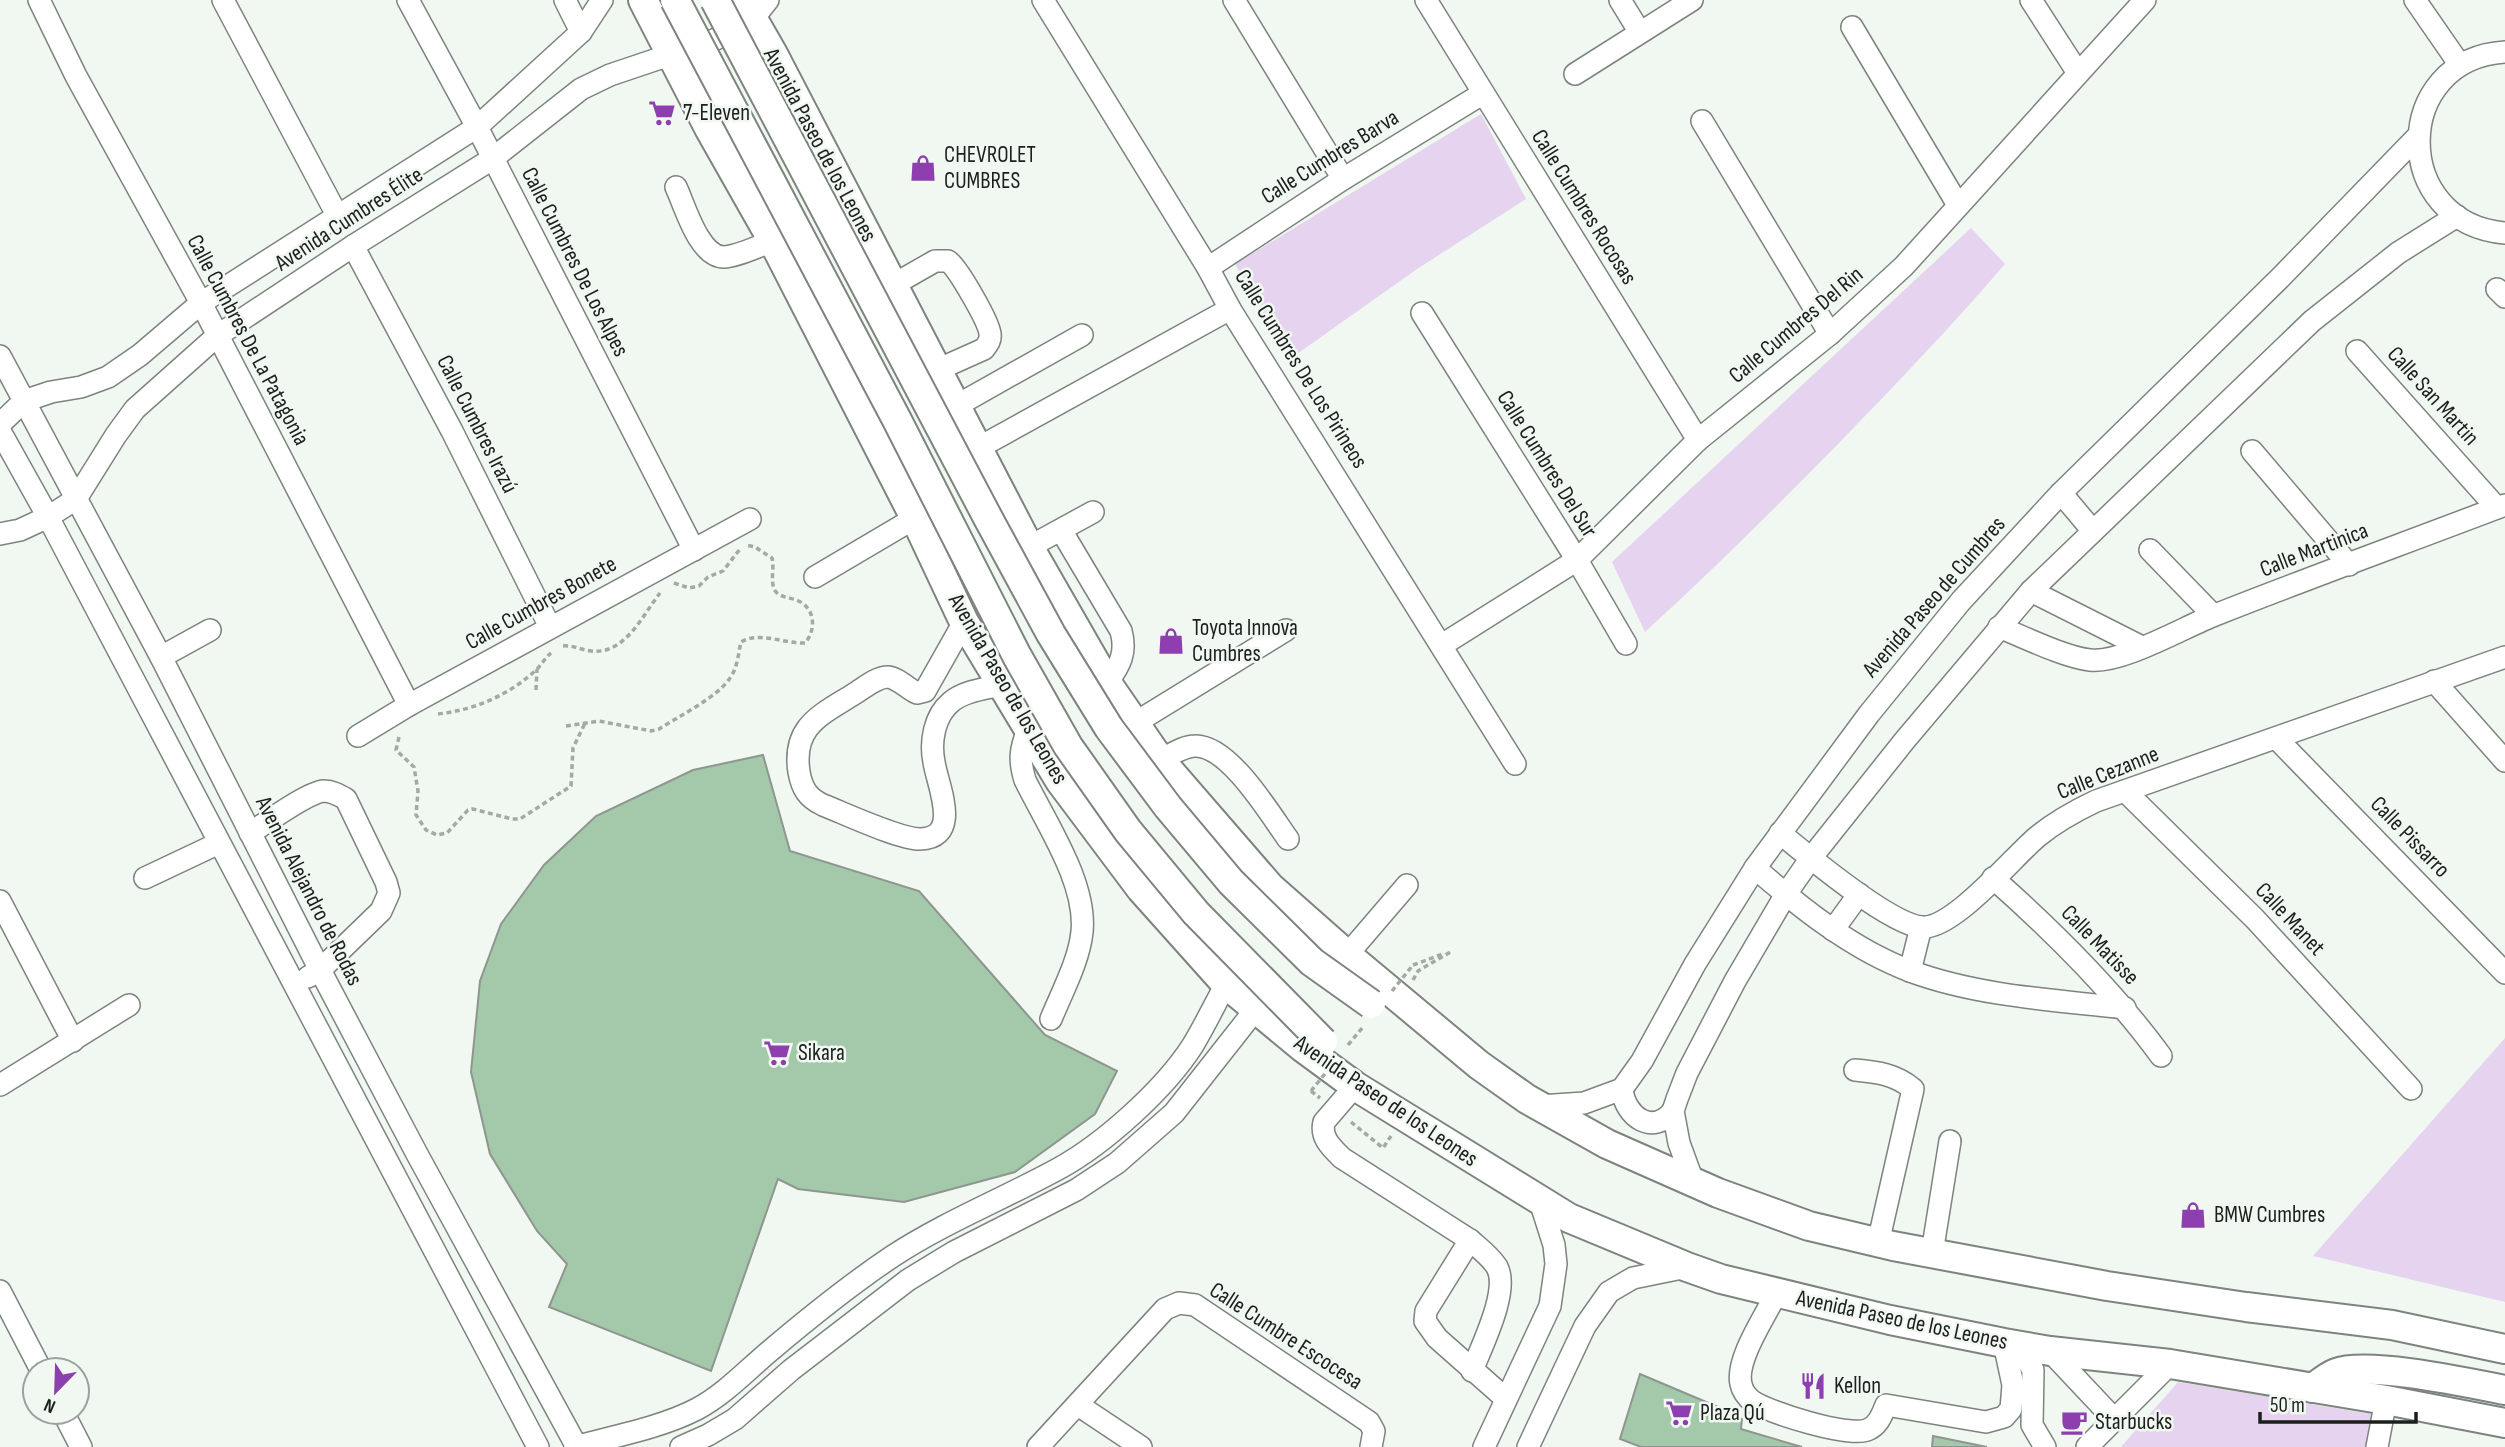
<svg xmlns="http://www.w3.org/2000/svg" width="2505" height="1447" font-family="'Sofia Sans Condensed',sans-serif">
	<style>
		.green { fill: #e5d3ef }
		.building { fill: #a4c8aa; stroke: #8e968f; stroke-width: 2 }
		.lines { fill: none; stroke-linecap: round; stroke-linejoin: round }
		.minor-casing { stroke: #7d847e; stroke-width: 24 }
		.major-casing { stroke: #7d847e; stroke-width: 32 }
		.path { stroke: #a3aaa4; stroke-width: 3.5; stroke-dasharray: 5 3.5; stroke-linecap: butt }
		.minor { stroke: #fff; stroke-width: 21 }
		.major { stroke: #fff; stroke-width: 28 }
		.major-bridge-casing { stroke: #7d847e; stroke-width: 32; stroke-linecap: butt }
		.path-bridge { stroke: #a3aaa4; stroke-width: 3.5; stroke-dasharray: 5 3.5; stroke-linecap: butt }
		.major-bridge { stroke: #fff; stroke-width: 28 }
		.labels { text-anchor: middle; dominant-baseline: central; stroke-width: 5; stroke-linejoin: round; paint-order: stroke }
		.poi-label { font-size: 23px; fill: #1c1f1c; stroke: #f0f8f1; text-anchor: start }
		.street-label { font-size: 23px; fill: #1c1f1c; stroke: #f0f8f1 }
	</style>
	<rect width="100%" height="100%" fill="#f0f8f1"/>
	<g class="green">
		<path d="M1481,114L1526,199L1417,269L1290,359L1235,264Z"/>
		<path d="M1971,228L2005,264C1951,327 1894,386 1837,445C1774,509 1711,572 1645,632L1612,562Z"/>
		<path d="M2505,1038V1302L2313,1256Z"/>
		<path d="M2178,1382L2389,1417L2384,1447H2121Z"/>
	</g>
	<g class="building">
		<path d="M763,755L790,851L919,891L1045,1035L1117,1071L1095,1114L1015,1172L904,1202L798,1189L778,1179L711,1371L549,1307L567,1264L537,1231L490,1154L471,1072L480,981L501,924L544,865L596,816L693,770Z"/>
		<path d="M1640,1374L1718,1407L1742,1419L1741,1429L1802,1447H1641L1620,1439Z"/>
		<path d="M1933,1436L1987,1447H1932Z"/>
	</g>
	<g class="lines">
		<defs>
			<g id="minor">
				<path d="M39,0L76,76L201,303L409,705"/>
				<path d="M223,0L337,215"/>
				<path d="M408,0L477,127L694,550"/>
				<path d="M565,0L581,32"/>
				<path d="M1043,0L1208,268L1230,309L1515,764"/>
				<path d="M1234,0L1343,179"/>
				<path d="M1426,0L1698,440"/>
				<path d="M1620,0L1639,31"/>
				<path d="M2031,0L2078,73"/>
				<path d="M2415,0L2460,65"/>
				<path d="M1852,27L1958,205"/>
				<path d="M2505,52C2391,59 2390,223 2505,233"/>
				<path d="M1575,74L1692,0"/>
				<path d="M1702,121L1830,334"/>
				<path d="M676,187C685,206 699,257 724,257C739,256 758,246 773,241"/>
				<path d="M353,246L452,431L550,627"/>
				<path d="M1208,268L1343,179L1482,94"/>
				<path d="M893,285L935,261H948C958,268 989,322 990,334C991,340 988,344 984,349L937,370"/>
				<path d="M2497,289L2505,297"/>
				<path d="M1422,313L1577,560L1626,644"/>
				<path d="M2357,351L2497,508"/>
				<path d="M0,356L161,657L320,970L417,1154L577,1447"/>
				<path d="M956,406L1082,335"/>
				<path d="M0,424L24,401L51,392L81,387L108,377L140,355L201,303L477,127L581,32L602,0"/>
				<path d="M0,431L48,517L538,1447"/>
				<path d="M978,448L1230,309"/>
				<path d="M2252,451L2349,565"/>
				<path d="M2061,493L2093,531"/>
				<path d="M1061,530L1121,631C1127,653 1120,665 1107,683"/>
				<path d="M0,534L20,530L48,517L76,499L116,435L135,409L217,336L353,246L492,159L581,89L610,75L714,40L752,20L768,0"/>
				<path d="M1029,547L1093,512"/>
				<path d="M2150,550L2213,615"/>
				<path d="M815,577L915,518"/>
				<path d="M2031,591L2142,647"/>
				<path d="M964,622L925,691L917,693C908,689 898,678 888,677C876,677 864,688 854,694C821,715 792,726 799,772C802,789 808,798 823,805C846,814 899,839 920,839C963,838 937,784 934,762C930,742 934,716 951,702C964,691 984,689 1001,685"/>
				<path d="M1999,627C2024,637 2064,657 2090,660C2121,664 2184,627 2215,615C2311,577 2408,542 2505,505"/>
				<path d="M1442,645L1577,560L1698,440L1830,334L1904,266L2145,0"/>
				<path d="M161,657L210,630"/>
				<path d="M2434,681L2505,761"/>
				<path d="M1135,723L1286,630"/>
				<path d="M1028,730C1020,749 1019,761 1025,780C1046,823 1087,883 1082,932C1079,961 1062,992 1051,1019"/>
				<path d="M358,736L409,705L750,519"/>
				<path d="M2277,739L2505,973"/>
				<path d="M1160,760C1171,755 1183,746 1195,746C1229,745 1270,814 1288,839"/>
				<path d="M2125,791L2255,919L2411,1089"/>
				<path d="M250,833C266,823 308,792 324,791C332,791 339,795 346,799L386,882L389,893L381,911L320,970L308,977"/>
				<path d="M1780,833C1808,856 1888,923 1921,927C1952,931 2013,857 2037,837C2055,822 2075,811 2096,801L2505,657"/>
				<path d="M1755,868C1801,908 1852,949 1910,971C1977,996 2054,1000 2125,1008"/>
				<path d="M145,878L219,843"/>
				<path d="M1993,878C2054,932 2113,990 2161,1056"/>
				<path d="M0,901L73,1041"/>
				<path d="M1833,930L1859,894"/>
				<path d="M1347,955L1407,885"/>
				<path d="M1910,971L1921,927"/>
				<path d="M1855,1070C1877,1072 1895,1074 1913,1089L1878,1243"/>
				<path d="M0,1085L129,1005"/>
				<path d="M1355,1086L1324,1122C1320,1138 1332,1148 1342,1158L1470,1240C1479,1248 1490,1256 1497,1267C1510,1291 1481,1347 1472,1371"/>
				<path d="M1622,1089C1625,1117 1653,1136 1673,1111"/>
				<path d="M1540,1106L1584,1103L1622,1089L1642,1061L1695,964L1755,868L1869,714L1961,601L2061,493L2281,277L2418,136"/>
				<path d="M1694,1184L1679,1143L1673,1111L1677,1099L1687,1073L1735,981L1786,894L1811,858L1905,740L2031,591L2312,321L2398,253L2457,216"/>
				<path d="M1470,1240L1426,1311L1425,1321L1437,1338L1506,1399"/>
				<path d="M1932,1253L1950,1141"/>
				<path d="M0,1291L41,1370"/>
				<path d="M1776,1294C1766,1315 1735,1360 1741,1384C1742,1390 1747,1397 1752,1401C1770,1413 1847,1437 1867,1430C1878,1426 1882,1415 1886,1405L1986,1422L2004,1417L2011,1409L2013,1385L2004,1343"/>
				<path d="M2019,1345L2033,1370L2032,1425L2045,1447"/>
				<path d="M2050,1351L2114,1419"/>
				<path d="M1078,1405L1141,1447"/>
				<path d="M63,1412L81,1447"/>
				<path d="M575,1447C615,1436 660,1428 697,1409C725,1394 747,1370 771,1350C810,1317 851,1284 893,1256C945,1222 1003,1199 1058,1169C1104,1144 1165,1089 1193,1045C1205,1025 1215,1004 1226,984"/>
				<path d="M681,1447L708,1435L735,1419L791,1370L908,1280L954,1252L1076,1190L1117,1163L1174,1113L1255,1010"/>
				<path d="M1038,1447L1165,1309L1179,1303L1195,1305L1369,1422L1374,1431L1371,1447"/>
				<path d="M1484,1447L1550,1306L1556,1264L1554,1245L1540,1201"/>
				<path d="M1528,1447L1585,1326L1609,1292L1633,1278L1687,1267"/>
				<path d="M2087,1447L2170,1364"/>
				<path d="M2377,1447L2386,1400"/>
			</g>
			<g id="major">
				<path d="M643,0L709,128L773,241L915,518L964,622L1060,781L1141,889L1226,984L1302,1047L1355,1086L1569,1218L1687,1267L1721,1279L1890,1320L2004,1343L2050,1351L2170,1364L2386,1400L2505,1423"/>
				<path d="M742,0L773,54L1029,547L1107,683L1160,760L1270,887L1347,955L1479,1065L1527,1099L1607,1144L1718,1193L1809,1226L1893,1246L2107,1286L2246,1307L2392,1325L2505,1349"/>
				<path d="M2313,1388C2320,1383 2328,1376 2336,1373C2368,1361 2469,1383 2505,1390"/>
			</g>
		</defs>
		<use href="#minor" class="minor-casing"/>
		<use href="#major" class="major-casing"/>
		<g class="path">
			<path d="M674,583L689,588L699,586L708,577L723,571L740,549"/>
			<path d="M563,646C574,645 581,650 591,651C625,655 642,616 660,593"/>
			<path d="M536,690L537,669"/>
			<path d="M438,714C474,710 510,695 537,669C542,664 545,658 551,653"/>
			<path d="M566,726L599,721L651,731L659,729C679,716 718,697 730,678C738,667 738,654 741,642C759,631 785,644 805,643C815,632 816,612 802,603C794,597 783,599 776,592C769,583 775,568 772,558L755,547L746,545"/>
			<path d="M399,737L396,750L414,767L418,791L416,815L426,830L437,835L447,833L468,810L473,809L512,819H520L571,786L573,748L586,721"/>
			<path d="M1413,965L1443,954"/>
			<path d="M1413,980L1418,971L1452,951"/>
			<path d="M1311,1091L1320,1098"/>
			<path d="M1351,1122L1383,1148L1391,1136"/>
		</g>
		<use href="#minor" class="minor"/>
		<use href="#major" class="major"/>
		<defs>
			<g id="major-bridge">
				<path d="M675,0L897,420L1017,656L1068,746L1128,831L1196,913L1323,1042"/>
				<path d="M715,0L988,518L1051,634L1109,728L1168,807L1231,882L1312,962L1371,1004"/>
			</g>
		</defs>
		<use href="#major-bridge" class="major-bridge-casing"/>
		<g class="path-bridge">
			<path d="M1392,991L1413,965"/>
			<path d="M1348,1045L1363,1027"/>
			<path d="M1311,1091L1332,1065"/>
		</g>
		<use href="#major-bridge" class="major-bridge"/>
	</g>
	<defs>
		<symbol id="supermarket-bare" viewBox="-9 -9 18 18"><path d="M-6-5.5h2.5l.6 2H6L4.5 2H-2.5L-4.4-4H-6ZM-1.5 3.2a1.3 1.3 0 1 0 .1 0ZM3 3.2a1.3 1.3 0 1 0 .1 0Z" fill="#8d3eaf" stroke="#f0f8f1" stroke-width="2.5" paint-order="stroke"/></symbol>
		<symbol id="shop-bare" viewBox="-9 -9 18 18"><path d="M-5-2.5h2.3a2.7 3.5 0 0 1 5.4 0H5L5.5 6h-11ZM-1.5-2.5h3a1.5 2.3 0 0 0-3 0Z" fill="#8d3eaf" stroke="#f0f8f1" stroke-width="2.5" paint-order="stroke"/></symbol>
		<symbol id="restaurant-bare" viewBox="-9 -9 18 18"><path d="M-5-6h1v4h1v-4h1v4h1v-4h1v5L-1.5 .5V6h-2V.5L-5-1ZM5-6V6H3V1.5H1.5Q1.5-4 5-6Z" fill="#8d3eaf" stroke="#f0f8f1" stroke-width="2.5" paint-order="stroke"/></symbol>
		<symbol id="cafe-bare" viewBox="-9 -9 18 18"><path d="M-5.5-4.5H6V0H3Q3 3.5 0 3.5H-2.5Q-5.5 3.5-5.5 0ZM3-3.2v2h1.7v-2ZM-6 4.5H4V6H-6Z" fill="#8d3eaf" stroke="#f0f8f1" stroke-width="2.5" paint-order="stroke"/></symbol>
	</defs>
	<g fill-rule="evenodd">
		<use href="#supermarket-bare" x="643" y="94" width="38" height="38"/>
		<use href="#shop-bare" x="904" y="149" width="38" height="38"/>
		<use href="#shop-bare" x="1152" y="622" width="38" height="38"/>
		<use href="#supermarket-bare" x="758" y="1034" width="38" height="38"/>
		<use href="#shop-bare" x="2174" y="1196" width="38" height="38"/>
		<use href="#restaurant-bare" x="1794" y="1367" width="38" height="38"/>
		<use href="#supermarket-bare" x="1660" y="1394" width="38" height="38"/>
		<use href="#cafe-bare" x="2055" y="1403" width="38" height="38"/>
	</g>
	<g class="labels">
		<g class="poi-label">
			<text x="683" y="113">7-Eleven</text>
			<text x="944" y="155">CHEVROLET<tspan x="944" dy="26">CUMBRES</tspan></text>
			<text x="1192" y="628">Toyota Innova<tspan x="1192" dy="26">Cumbres</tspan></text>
			<text x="798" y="1053">Sikara</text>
			<text x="2214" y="1215">BMW Cumbres</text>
			<text x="1834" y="1386">Kellon</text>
			<text x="1700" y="1413">Plaza Qú</text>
			<text x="2095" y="1422">Starbucks</text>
		</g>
		<g class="street-label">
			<text transform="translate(820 145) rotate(62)">Avenida Paseo de los Leones</text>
			<text transform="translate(1330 157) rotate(-32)">Calle Cumbres Barva</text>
			<text transform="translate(1584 207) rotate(58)">Calle Cumbres Rocosas</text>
			<text transform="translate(349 219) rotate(-33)">Avenida Cumbres Élite</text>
			<text transform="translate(575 262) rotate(63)">Calle Cumbres De Los Alpes</text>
			<text transform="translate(1796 325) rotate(-40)">Calle Cumbres Del Rin</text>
			<text transform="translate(248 340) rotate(62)">Calle Cumbres De La Patagonia</text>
			<text transform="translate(1301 369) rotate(58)">Calle Cumbres De Los Pirineos</text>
			<text transform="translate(2433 396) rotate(48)">Calle San Martin</text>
			<text transform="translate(477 424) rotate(63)">Calle Cumbres Irazú</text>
			<text transform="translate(1547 464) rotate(58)">Calle Cumbres Del Sur</text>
			<text transform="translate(2314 550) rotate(-21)">Calle Martinica</text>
			<text transform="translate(1934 597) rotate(-49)">Avenida Paseo de Cumbres</text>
			<text transform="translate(541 603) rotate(-29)">Calle Cumbres Bonete</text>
			<text transform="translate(1008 689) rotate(60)">Avenida Paseo de los Leones</text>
			<text transform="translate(2108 773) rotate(-22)">Calle Cezanne</text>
			<text transform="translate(2410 837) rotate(46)">Calle Pissarro</text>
			<text transform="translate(309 891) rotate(63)">Avenida Alejandro de Rodas</text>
			<text transform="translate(2290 919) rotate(47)">Calle Manet</text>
			<text transform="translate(2100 945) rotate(46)">Calle Matisse</text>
			<text transform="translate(1386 1101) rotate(34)">Avenida Paseo de los Leones</text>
			<text transform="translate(1902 1320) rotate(12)">Avenida Paseo de los Leones</text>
			<text transform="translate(1286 1336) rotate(33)">Calle Cumbre Escocesa</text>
		</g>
	</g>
	<g transform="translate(56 1391) rotate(203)"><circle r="33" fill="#f0f8f1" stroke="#9ba19c" stroke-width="2"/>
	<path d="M0-5L12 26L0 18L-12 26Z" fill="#8d3eaf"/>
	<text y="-10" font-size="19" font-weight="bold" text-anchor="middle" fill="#1c1f1c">N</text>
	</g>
	<path d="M2260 1412v10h156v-10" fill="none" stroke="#1c1f1c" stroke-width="3.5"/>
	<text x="2270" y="1412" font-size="21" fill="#1c1f1c" stroke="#f0f8f1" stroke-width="5" paint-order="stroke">50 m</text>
</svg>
